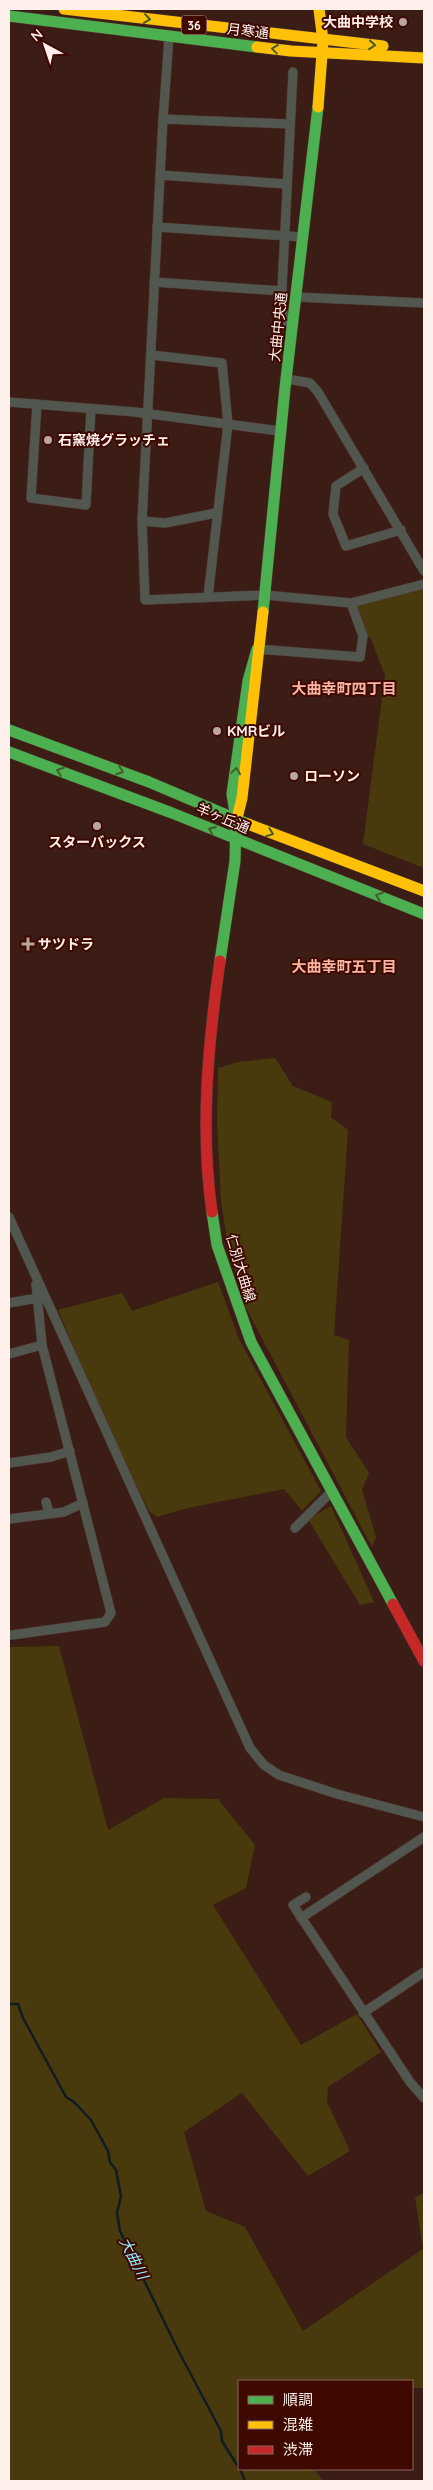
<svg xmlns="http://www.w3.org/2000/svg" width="433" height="2490" font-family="Quicksand,'Noto Sans JP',sans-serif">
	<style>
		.green { fill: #483a0d }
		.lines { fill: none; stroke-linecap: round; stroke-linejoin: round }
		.stream { stroke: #101c1f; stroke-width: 2.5 }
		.street-casing { stroke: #4f3832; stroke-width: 10 }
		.fast-casing { stroke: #4f3832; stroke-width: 12 }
		.slow-casing { stroke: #4f3832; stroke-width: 12 }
		.jam-casing { stroke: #4f3832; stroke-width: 12 }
		.street { stroke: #51574f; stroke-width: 9 }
		.fast { stroke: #4caf50; stroke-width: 11 }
		.slow { stroke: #ffc107; stroke-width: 11 }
		.jam { stroke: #c62828; stroke-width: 11 }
		.oneway { stroke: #455c28 }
		.poi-dot { fill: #baa6a1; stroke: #3e0900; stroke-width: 2 }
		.labels { text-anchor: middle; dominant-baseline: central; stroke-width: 4; stroke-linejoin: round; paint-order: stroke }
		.shield { fill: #3e0900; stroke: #c5aba5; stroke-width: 1 }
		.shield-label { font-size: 12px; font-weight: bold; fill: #fff0ec }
		.poi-label { font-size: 14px; font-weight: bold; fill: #fff0ec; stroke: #3e0900; text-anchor: start }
		.street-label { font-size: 14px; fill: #fff0ec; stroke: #3e0900 }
		.neighbourhood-label { font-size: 15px; font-weight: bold; fill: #f9b5a2; stroke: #3e0900 }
		.water-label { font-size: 15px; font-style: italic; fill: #95e9ff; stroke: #3e0900 }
	</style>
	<rect width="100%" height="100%" fill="#3b1d15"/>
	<g class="green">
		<path d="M424,584V868L363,844L385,675L370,637L363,636L351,603Z"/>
		<path d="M275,1058L293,1086L332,1102L331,1117L348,1130L334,1335L349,1340L346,1437L369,1473L362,1490L376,1537L372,1547L246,1308L228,1247L221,1201L217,1122L218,1068L238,1062Z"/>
		<path d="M218,1282L239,1339L321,1491L302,1511L284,1489L188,1508L157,1517L149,1511L109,1431L58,1310L122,1293L132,1311Z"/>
		<path d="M331,1506L374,1602L360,1605L308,1519Z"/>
		<path d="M59,1646L108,1830L164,1798L218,1799L255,1845L246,1888L213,1905L301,2045L357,2014L381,2052L328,2087L327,2102L350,2151L308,2176L242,2093L184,2132L206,2211L245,2227L303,2331L423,2249L415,2197L424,2193V2388H412V2381H239V2469H314L323,2481H9V1647Z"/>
	</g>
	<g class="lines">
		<g class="stream">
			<path d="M9,2004H18L23,2018L66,2097L74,2102L91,2120L108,2151L110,2162L116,2170L121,2196L117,2213L120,2231L179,2352L221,2431L222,2441L239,2468"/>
			<path d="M240,2469L245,2481"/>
		</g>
		<defs>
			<g id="street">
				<path d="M169,37L163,119L142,521L145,600L265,595L351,603L424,584"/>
				<path d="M163,119L290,124"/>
				<path d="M160,175L286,184"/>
				<path d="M157,227L303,237"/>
				<path d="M154,282L282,291"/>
				<path d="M296,297L424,303"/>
				<path d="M291,330L281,308L293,72"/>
				<path d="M151,355L222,363L228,424L208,597"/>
				<path d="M287,379L310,383L318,392L424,571"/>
				<path d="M9,402L135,412L280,431"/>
				<path d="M37,404L31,498L86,505L91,409"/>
				<path d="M364,468L336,486L333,514L346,546L401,530"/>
				<path d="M142,521L165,523L216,513"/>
				<path d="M257,649L360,657L363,636L351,603"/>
				<path d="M9,1217L250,1748L264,1765L279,1775L337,1794L424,1817"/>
				<path d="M9,1303L38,1298"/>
				<path d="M9,1354L42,1345"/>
				<path d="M9,1463L51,1457L70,1451"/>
				<path d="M46,1502L49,1513"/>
				<path d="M9,1519L64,1512L83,1503"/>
				<path d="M295,1528L331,1492"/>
				<path d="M12,1635L105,1622L111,1613L42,1345L36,1284"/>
				<path d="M306,1897L293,1905L410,2082L424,2098"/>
				<path d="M301,1918L424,1837"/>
				<path d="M363,2013L424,1972"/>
			</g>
			<g id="fast">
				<path d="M9,16L257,47"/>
				<path d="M263,612L285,388L318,107"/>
				<path d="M9,730L149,782L248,824"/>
				<path d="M9,752L172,813L424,914"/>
				<path d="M220,961L235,861L236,819L232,794L248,681L257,649"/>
				<path d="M212,1212L217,1245L251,1342L393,1604"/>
			</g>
			<g id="slow">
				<path d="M64,9L383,46"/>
				<path d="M257,47L291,51L424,58"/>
				<path d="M318,107L323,41L319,9"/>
				<path d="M238,814L242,798L263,612"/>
				<path d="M248,824L424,891"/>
			</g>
			<g id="jam">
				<path d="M212,1212C200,1129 208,1044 220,961"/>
				<path d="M393,1604L424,1661"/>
			</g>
		</defs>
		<use href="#street" class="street-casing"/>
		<use href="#fast" class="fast-casing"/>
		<use href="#slow" class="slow-casing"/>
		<use href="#jam" class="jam-casing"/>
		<use href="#street" class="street"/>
		<use href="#fast" class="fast"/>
		<use href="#slow" class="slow"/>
		<use href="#jam" class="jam"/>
	</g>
	<defs><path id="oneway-chevron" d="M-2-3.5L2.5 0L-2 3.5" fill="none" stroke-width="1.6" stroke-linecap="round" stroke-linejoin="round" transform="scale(1.25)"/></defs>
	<g class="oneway">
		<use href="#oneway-chevron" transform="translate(147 19) rotate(8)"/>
		<use href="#oneway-chevron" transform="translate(372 45) rotate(5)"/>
		<use href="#oneway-chevron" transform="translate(275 49) rotate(-173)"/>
		<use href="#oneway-chevron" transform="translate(60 771) rotate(-160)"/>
		<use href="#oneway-chevron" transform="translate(120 771) rotate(20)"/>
		<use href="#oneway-chevron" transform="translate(236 771) rotate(-82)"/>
		<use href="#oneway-chevron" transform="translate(212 830) rotate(-157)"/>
		<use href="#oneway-chevron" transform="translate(270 833) rotate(21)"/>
		<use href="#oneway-chevron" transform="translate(379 896) rotate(-159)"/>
	</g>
	<g class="poi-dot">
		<circle cx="403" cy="22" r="5"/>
		<circle cx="48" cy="440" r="5"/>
		<circle cx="217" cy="731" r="5"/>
		<circle cx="294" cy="776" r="5"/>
		<circle cx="97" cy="826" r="5"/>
		<path d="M25.5 936.5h5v5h5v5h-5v5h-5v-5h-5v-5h5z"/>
	</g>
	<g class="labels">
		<rect class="shield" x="181.5" y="15.5" width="25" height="19" rx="4"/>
		<g class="shield-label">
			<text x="194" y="25">36</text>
		</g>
		<g class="poi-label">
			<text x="393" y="22" text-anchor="end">大曲中学校</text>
			<text x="58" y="440">石窯焼グラッチェ</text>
			<text x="227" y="731">KMRビル</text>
			<text x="304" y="776">ローソン</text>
			<text x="97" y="842" text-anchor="middle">スターバックス</text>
			<text x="38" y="944">サツドラ</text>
		</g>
		<g class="street-label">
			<text transform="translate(248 31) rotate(7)">月寒通</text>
			<text transform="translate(278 327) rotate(-84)">大曲中央通</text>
			<text transform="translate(223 818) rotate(23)">羊ヶ丘通</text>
			<text transform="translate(241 1268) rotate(73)">仁別大曲線</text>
		</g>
		<g class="neighbourhood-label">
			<text x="344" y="688">大曲幸町四丁目</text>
			<text x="344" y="966">大曲幸町五丁目</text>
		</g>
		<g class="water-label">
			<text transform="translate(134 2258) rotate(63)">大曲川</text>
		</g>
	</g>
	<rect width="433" height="2490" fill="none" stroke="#fff0ec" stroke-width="20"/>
	<rect x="238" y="2380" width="175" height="90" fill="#3e0900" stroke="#8b655e"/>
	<rect x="248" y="2396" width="25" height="8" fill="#4caf50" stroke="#8b655e"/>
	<text x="283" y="2405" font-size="15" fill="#fff0ec">順調</text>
	<rect x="248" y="2421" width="25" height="8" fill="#ffc107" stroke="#8b655e"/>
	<text x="283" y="2430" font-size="15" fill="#fff0ec">混雑</text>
	<rect x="248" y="2446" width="25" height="8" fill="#c62828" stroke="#8b655e"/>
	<text x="283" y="2455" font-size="15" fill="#fff0ec">渋滞</text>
	<g transform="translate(45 45) rotate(320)" stroke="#3e0900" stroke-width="4" paint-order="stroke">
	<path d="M0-4L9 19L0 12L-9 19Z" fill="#fff0ec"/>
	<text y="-8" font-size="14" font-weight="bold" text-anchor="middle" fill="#fff0ec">N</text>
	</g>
</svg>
